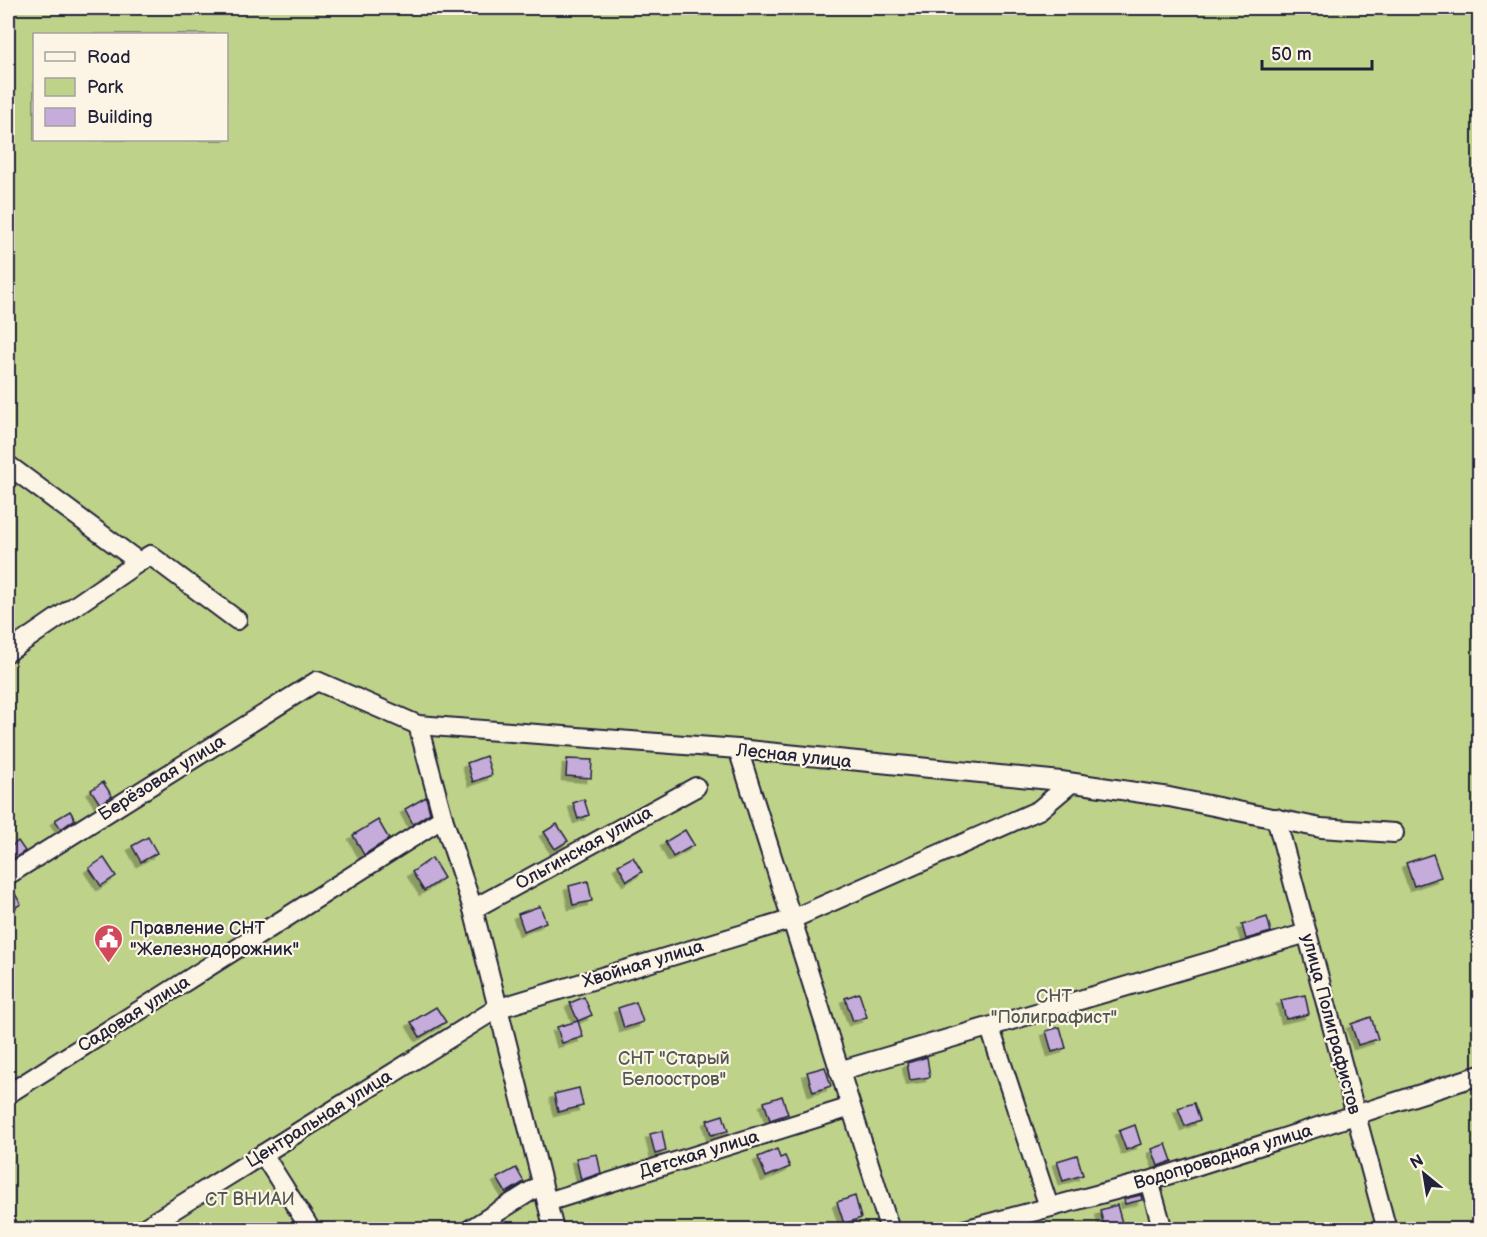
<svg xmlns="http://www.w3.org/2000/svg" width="1487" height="1237" font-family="'Balsamiq Sans',sans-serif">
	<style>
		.green { fill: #bed389; stroke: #707a62; stroke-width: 1.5; fill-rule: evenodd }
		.building { fill: #c6acda; stroke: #22223b; stroke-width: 1.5; filter: url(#shadow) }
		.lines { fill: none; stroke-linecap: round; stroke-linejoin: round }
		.minor-casing { stroke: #22223b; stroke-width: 22 }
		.minor { stroke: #fcf5e5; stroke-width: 18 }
		.labels { text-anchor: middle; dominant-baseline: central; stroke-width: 4.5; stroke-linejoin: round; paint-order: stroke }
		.street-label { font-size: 18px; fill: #22223b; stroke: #fcf5e5 }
		.poi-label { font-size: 18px; fill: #22223b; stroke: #fcf5e5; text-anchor: start }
		.park-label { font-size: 18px; fill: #515752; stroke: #fcf5e5 }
	</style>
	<defs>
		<filter id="shadow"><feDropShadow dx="-4.5" dy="4.5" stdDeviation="0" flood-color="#0004"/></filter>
	</defs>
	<rect width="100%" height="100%" fill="#fcf5e5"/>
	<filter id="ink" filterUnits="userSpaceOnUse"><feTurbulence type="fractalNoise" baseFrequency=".0167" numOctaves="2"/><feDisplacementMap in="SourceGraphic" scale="12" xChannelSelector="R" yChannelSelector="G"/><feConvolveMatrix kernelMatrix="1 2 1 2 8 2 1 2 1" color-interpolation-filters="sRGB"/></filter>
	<g filter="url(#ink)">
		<path class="green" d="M8,8H1479V1229H8ZM34,34H226V140H34Z"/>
		<g class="building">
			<path d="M486,756L492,775L473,782L467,763Z"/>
			<path d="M567,759L592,760L591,778L566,776Z"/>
			<path d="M103,782L112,796L100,804L91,790Z"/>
			<path d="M426,797L430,813L413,824L405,809Z"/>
			<path d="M584,799L589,815L578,819L573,803Z"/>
			<path d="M70,811L75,819L61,829L55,820Z"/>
			<path d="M378,820L389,839L364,855L353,835Z"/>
			<path d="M557,824L568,841L555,849L544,832Z"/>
			<path d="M685,830L694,845L673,857L665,842Z"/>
			<path d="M148,837L157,853L141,862L132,846Z"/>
			<path d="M18,841L25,851L13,859L8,849Z"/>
			<path d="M1433,854L1441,877L1414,886L1406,863Z"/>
			<path d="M633,857L642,872L627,881L618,865Z"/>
			<path d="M104,858L116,876L101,886L89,868Z"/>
			<path d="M432,858L444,878L424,891L412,872Z"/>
			<path d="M588,881L592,901L573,905L569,886Z"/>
			<path d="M15,894L21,904L8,912V898Z"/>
			<path d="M540,906L546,922L524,931L518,914Z"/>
			<path d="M1267,917L1271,932L1246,939L1242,925Z"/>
			<path d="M859,993L867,1017L853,1021L845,998Z"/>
			<path d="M1305,995L1309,1014L1286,1019L1281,1000Z"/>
			<path d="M584,997L592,1015L578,1021L570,1003Z"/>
			<path d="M636,1002L643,1022L624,1028L618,1008Z"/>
			<path d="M436,1007L446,1022L420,1037L411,1022Z"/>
			<path d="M1371,1017L1378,1039L1358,1045L1351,1024Z"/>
			<path d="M578,1021L583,1037L562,1043L557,1027Z"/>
			<path d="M1060,1027L1066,1048L1052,1052L1046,1031Z"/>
			<path d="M927,1057L930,1077L910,1080L907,1063Z"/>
			<path d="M825,1067L831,1086L813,1092L807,1072Z"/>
			<path d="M579,1088L583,1106L558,1112L554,1094Z"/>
			<path d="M782,1096L788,1114L770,1120L764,1102Z"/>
			<path d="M1194,1103L1200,1120L1185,1126L1178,1108Z"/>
			<path d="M723,1115L728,1131L711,1135L707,1120Z"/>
			<path d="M1135,1125L1141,1144L1126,1150L1119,1131Z"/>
			<path d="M662,1131L666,1151L655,1154L650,1134Z"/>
			<path d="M1166,1144L1172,1161L1158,1166L1152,1149Z"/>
			<path d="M777,1149L780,1158L785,1156L790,1167L766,1177L758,1157Z"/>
			<path d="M597,1154L601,1173L581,1180L576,1158Z"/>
			<path d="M1077,1155L1083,1175L1063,1181L1057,1161Z"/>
			<path d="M516,1168L524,1182L506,1193L497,1178Z"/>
			<path d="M1141,1195L1142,1200L1125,1204L1124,1199Z"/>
			<path d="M855,1196L861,1218L844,1224L837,1202Z"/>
			<path d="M1117,1205L1124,1230H1105L1100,1210Z"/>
		</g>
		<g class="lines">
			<defs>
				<g id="minor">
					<path d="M8,465L139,562L150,555L237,620"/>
					<path d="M8,652L139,562"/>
					<path d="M418,725L443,818L473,909L554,1230"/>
					<path d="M738,749L890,1230"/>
					<path d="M1276,818L1387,1230"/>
					<path d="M8,875L317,681L418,725L738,749L1061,781L1169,797L1321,828L1394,833"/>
					<path d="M473,909L696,787"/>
					<path d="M990,1028L1049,1207"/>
					<path d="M839,1071L1307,933"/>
					<path d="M8,1094L443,818"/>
					<path d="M263,1154L311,1230"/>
					<path d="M1149,1181L1163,1230"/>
					<path d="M547,1202L851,1107"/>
					<path d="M141,1230L496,1009L790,920L1039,810L1071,783"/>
					<path d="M469,1230L542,1184"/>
					<path d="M964,1230L1149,1181L1480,1075"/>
				</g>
			</defs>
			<use href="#minor" class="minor-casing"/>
			<use href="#minor" class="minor"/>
		</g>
	</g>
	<defs>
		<symbol id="civic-pin" viewBox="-11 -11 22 30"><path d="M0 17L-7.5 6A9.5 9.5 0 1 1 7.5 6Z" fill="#d1495b" stroke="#fcf5e5"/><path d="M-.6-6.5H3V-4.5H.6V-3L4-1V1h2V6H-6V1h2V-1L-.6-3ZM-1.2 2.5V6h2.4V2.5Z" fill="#fff"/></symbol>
	</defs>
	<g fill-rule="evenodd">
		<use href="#civic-pin" x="92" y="922" width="33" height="45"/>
	</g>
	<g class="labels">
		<g class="street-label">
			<text transform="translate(794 756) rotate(6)">Лесная улица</text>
			<text transform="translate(162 778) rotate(-32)">Берёзовая улица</text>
			<text transform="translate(584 848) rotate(-29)">Ольгинская улица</text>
			<text transform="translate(643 964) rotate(-17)">Хвойная улица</text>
			<text transform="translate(134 1014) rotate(-32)">Садовая улица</text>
			<text transform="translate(1331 1024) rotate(75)">улица Полиграфистов</text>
			<text transform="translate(319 1119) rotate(-32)">Центральная улица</text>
			<text transform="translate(699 1154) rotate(-17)">Детская улица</text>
			<text transform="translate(1223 1157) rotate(-17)">Водопроводная улица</text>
		</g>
		<g class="poi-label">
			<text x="130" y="928">Правление СНТ<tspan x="130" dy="21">"Железнодорожник"</tspan></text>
		</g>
		<g class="park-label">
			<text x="1054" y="996">СНТ<tspan x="1054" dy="21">"Полиграфист"</tspan></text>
			<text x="674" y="1058">СНТ "Старый<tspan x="674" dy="21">Белоостров"</tspan></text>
			<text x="250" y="1199">СТ ВНИАИ</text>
		</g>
	</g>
	<rect width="1487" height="1237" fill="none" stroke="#fcf5e5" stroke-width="30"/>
	<rect x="15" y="15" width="1457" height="1207" fill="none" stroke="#22223b" stroke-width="2" filter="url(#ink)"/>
	<rect x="33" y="33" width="195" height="108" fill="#fcf5e5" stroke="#a5a1a1" stroke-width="1.5"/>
	<rect x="45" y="52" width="30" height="9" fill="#fcf5e5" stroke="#a5a1a1" stroke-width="1.5"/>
	<text x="87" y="63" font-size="18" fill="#22223b">Road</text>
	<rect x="45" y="78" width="30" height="18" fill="#bed389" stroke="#a5a1a1" stroke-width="1.5"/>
	<text x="87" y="93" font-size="18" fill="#22223b">Park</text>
	<rect x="45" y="108" width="30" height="18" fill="#c6acda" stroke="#a5a1a1" stroke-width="1.5"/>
	<text x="87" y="123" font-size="18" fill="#22223b">Building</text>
	<g transform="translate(1424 1174) rotate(330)" stroke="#fcf5e5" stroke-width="4.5" paint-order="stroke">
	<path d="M0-4.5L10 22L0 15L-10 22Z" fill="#22223b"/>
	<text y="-9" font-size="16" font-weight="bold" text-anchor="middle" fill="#22223b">N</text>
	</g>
	<path d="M1262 60v9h110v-9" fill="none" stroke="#22223b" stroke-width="3"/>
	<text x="1271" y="60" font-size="18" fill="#22223b" stroke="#fcf5e5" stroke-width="4.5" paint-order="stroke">50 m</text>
</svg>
